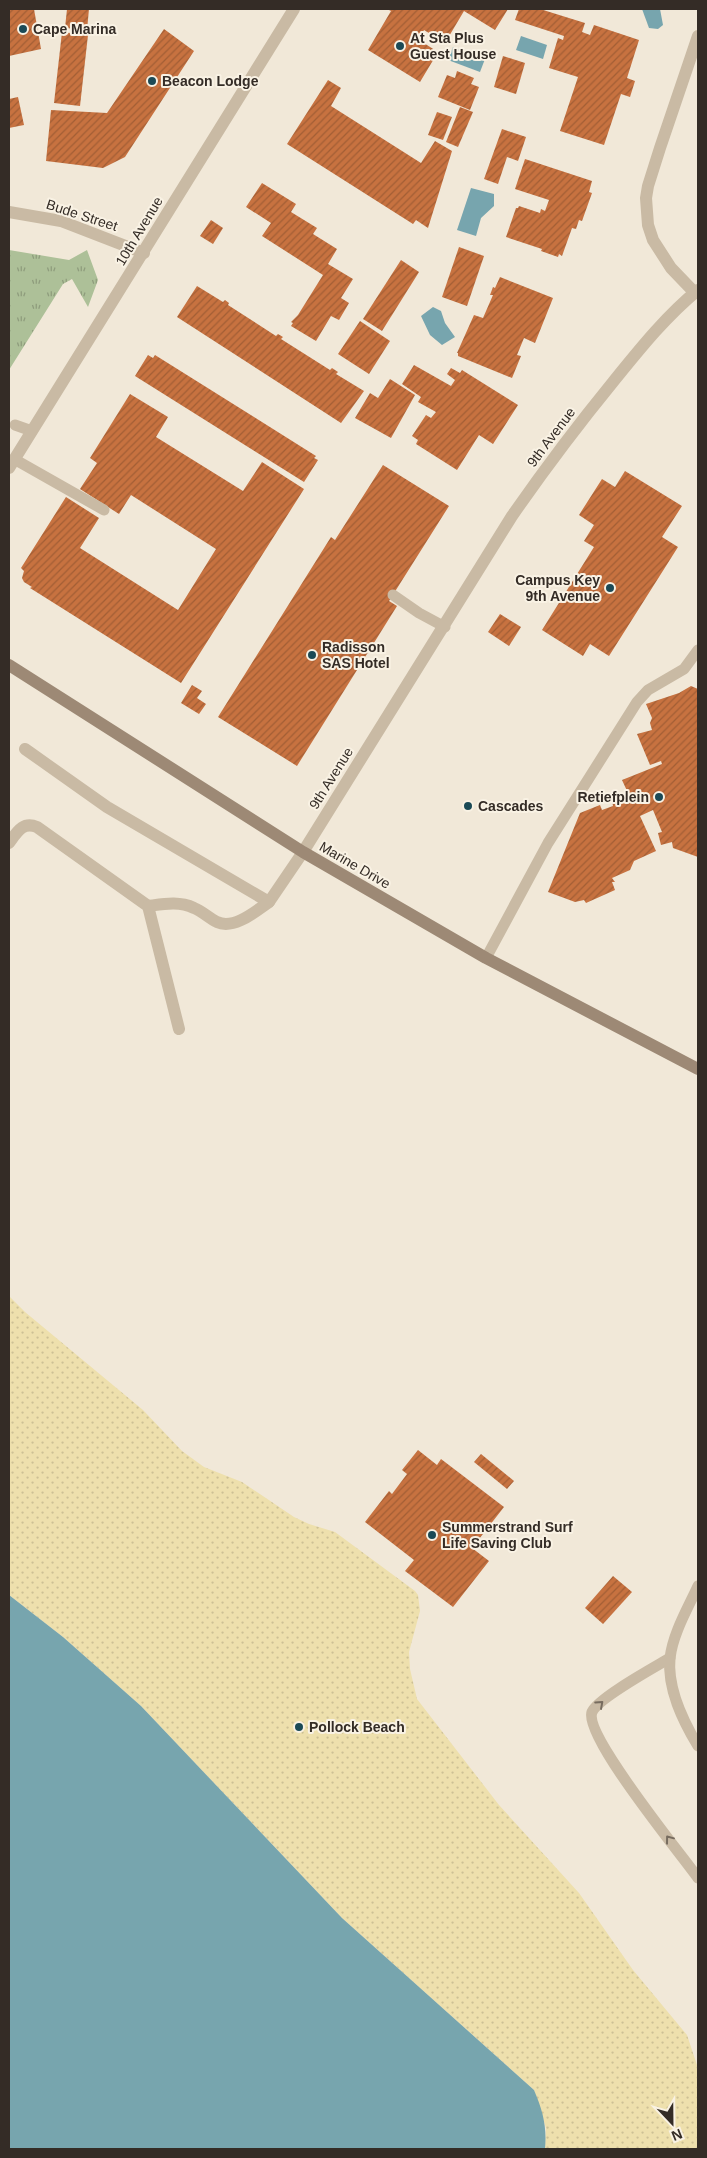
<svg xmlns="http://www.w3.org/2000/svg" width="707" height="2158" font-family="Helvetica,sans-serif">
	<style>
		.sand { fill: url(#sand-dots) }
		.park { fill: url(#park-tufts) }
		.water { fill: #77a5ae }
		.building { fill: url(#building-hatch) }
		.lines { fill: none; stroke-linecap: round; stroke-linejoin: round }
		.lane { stroke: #c9baa4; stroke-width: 11 }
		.street { stroke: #c9baa4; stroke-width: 12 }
		.secondary { stroke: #9d8975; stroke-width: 12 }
		.oneway { stroke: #776c5f }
		.poi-dot { fill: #1b4a56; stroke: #f9f2e4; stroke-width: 2 }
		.labels { text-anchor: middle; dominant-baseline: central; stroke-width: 4; stroke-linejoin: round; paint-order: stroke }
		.poi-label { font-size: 14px; font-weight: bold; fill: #342c26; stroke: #f9f2e4; text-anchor: start }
		.street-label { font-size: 14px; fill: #342c26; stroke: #f9f2e4 }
	</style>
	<defs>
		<pattern id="sand-dots" width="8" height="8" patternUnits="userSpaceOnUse" patternTransform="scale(1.25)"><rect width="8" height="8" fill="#eee0ad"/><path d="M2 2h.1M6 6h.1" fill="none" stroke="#cdc095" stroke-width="1.8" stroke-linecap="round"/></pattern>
		<pattern id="park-tufts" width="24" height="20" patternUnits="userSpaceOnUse" patternTransform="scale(1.25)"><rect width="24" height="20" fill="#adc098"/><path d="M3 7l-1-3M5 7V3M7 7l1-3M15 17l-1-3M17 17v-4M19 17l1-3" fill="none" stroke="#8e9c7c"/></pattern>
		<pattern id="building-hatch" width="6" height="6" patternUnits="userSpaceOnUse" patternTransform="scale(1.25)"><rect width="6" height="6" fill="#c77240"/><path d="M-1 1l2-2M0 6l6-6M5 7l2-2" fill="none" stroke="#a25e35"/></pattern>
	</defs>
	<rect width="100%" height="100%" fill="#f1e8d8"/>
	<path class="sand" d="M9,1296L25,1312L143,1410L182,1451L204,1467L242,1482L294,1517L309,1524L335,1532L415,1591L418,1595L420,1611L409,1652L410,1669L417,1699L499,1805L579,1893L633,1970L687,2035L698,2068V2149H545L546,2128L534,2090L342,1918L141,1706L63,1637L9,1595Z"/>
	<path class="park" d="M9,250L69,260L87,250L98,280L88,307L72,279L63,284L9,370Z"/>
	<g class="water">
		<path d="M642,9H660L663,25L658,29L649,28Z"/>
		<path d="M521,36L547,45L543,59L516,50Z"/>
		<path d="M453,47L485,59L480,72L448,60Z"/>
		<path d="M471,188L494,194V206L481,218L476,236L457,230Z"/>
		<path d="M433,307L441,311L445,323L455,337L442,345L430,335L421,316Z"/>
		<path d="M9,1595L63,1637L141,1706L342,1918L534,2090C543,2111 547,2127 545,2149H9Z"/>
	</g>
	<g class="building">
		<path d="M9,9H34L41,49L9,56Z"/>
		<path d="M67,9H89L87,30L65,28Z"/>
		<path d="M387,9H508L495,30L464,11L445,43L424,30L419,40L438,52L420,82L368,50L391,11Z"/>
		<path d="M519,9H540L585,23L582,32L590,35L594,25L639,40L627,78L635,81L630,97L621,94L604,145L560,131L578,77L549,68L558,38L563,40L564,36L515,20Z"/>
		<path d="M164,29L194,51L125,157L103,168L46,161L51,110L107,113Z"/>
		<path d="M62,32L88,35L80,106L54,103Z"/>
		<path d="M503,56L525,63L516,94L494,87Z"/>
		<path d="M457,71L474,78L471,84L479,87L470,110L438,97L447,75L455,78Z"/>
		<path d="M328,80L341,88L331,106L421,163L435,141L452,151L428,228L416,220L413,224L287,144Z"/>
		<path d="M18,97L24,125L9,128V99Z"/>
		<path d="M460,107L473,112L458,147L446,142Z"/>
		<path d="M437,112L452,117L443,140L428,135Z"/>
		<path d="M502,129L526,137L518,161L507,157L498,184L484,179Z"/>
		<path d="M525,159L592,181L589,192L592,193L582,221L579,220L576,229L572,228L562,256L559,254L558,257L541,251L542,249L506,237L516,208H518L519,206L540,213L541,209L545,211L549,200L515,189Z"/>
		<path d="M262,183L296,204L291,212L317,228L313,234L337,249L328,264L353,279L341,298L349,303L339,320L331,316L316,341L291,326L293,323L291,322L298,315L323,275L262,236L271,223L246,207Z"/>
		<path d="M211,220L223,228L213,244L200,236Z"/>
		<path d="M459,247L484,256L467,306L442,297Z"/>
		<path d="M401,260L419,272L382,331L363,319Z"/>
		<path d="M500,277L553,298L535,343L524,338L517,355L521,356L512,378L458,356V353H457L474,315L483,318L493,295H490L493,287L495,288Z"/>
		<path d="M197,286L223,302L225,300L229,303L228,305L276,336L278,334L283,337L281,339L330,370L332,368L338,372L336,374L364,391L341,423L177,317Z"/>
		<path d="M360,321L390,341L369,374L338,354Z"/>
		<path d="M148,355L153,358L155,355L316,456L314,458L318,460L304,482L135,376Z"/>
		<path d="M414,365L451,386L455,380L447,374L451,368L460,373L462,370L518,405L493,444L479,435L457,470L416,444L418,440L412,436L426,415L431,418L436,412L418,402L421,397L402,384Z"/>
		<path d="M390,379L415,395L391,438L355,418L370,393L378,398Z"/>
		<path d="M130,394L168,417L156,437L243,491L262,462L304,489L181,683L30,588L32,587L24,582L22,578L24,571L21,568L66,497L99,518L80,548L178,610L216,549L131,495L119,514L80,489L97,463L90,458Z"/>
		<path d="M383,465L449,506L389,601L397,606L297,766L218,717L331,537L335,540Z"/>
		<path d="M625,471L682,506L662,537L678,547L609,656L590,644L583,656L542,630L594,547L584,541L594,525L579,515L602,479L615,487Z"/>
		<path d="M500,614L521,627L509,646L488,632Z"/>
		<path d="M192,685L202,691L197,698L206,704L199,714L181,703Z"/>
		<path d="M691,686L698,689V857L673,848L672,842L661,845L658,833L662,832L653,810L640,816L656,851L634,861L630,870L612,878L615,882H612L615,890L586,903L584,900L575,902L548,892L580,813L600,805L602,810L613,806L612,800L628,793L622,780L662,764L661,761L650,765L637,734L652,730L650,723L652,718L646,704L679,693Z"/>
		<path d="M418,1450L437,1465L441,1459L504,1507L472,1548L489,1561L453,1607L405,1571L414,1560L365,1522L389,1491L392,1494L407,1474L402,1470Z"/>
		<path d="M481,1454L514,1481L507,1489L474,1462Z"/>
		<path d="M613,1576L632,1592L603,1624L585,1608Z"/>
	</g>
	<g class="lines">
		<g class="lane">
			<path d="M15,425L32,431"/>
			<path d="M14,459L104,510"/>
			<path d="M393,595L419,613L445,627"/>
			<path d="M486,958L548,843L637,702L648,690L684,669L698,650"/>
			<path d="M698,1586C688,1608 673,1633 670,1658C667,1689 683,1721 698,1746"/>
			<path d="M670,1658C655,1667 598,1698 592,1712C583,1735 681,1854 698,1878"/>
		</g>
		<g class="street">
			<path d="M9,212L61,221L144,253"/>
			<path d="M695,293L671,268L653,240L648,225L646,198L648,186L660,148L698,36"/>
			<path d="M9,468L294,9"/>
			<path d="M25,749L107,807L269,902L303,852L512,516C544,470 577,426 613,382C639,350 666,316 698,290"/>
			<path d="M9,843C17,832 23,821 37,827L148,906L179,1029"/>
			<path d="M148,906C164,904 179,901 194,908C202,911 209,918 217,922C234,930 256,911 269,902"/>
		</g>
		<path class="secondary" d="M9,665L303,852L486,958L698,1069"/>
	</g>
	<defs><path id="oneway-chevron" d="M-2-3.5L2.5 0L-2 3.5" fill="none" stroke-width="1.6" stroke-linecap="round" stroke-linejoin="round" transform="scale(1.25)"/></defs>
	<g class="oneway">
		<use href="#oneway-chevron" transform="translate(600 1704) rotate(-42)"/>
		<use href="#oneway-chevron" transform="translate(669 1839) rotate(-127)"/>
	</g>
	<g class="poi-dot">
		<circle cx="23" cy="29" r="5"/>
		<circle cx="400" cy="46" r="5"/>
		<circle cx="152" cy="81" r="5"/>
		<circle cx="610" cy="588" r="5"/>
		<circle cx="312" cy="655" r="5"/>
		<circle cx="659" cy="797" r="5"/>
		<circle cx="468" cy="806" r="5"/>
		<circle cx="432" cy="1535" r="5"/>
		<circle cx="299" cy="1727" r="5"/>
	</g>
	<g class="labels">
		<g class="poi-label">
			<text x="33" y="29">Cape Marina</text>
			<text x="410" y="38">At Sta Plus<tspan x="410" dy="16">Guest House</tspan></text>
			<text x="162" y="81">Beacon Lodge</text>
			<text x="600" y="580" text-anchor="end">Campus Key<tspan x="600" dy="16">9th Avenue</tspan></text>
			<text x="322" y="647">Radisson<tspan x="322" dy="16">SAS Hotel</tspan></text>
			<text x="649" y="797" text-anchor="end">Retiefplein</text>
			<text x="478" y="806">Cascades</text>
			<text x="442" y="1527">Summerstrand Surf<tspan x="442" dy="16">Life Saving Club</tspan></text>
			<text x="309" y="1727">Pollock Beach</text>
		</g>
		<g class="street-label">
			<text transform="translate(82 215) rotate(18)">Bude Street</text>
			<text transform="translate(139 231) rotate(-59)">10th Avenue</text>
			<text transform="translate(551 437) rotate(-53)">9th Avenue</text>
			<text transform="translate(331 778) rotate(-58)">9th Avenue</text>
			<text transform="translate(355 865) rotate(30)">Marine Drive</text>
		</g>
	</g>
	<rect width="707" height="2158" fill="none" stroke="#342c26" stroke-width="20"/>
	<g transform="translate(672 2123) rotate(158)" stroke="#f9f2e4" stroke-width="4" paint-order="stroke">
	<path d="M0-4L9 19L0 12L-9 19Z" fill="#342c26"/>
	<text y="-8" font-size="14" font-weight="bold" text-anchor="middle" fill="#342c26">N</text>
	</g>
</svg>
